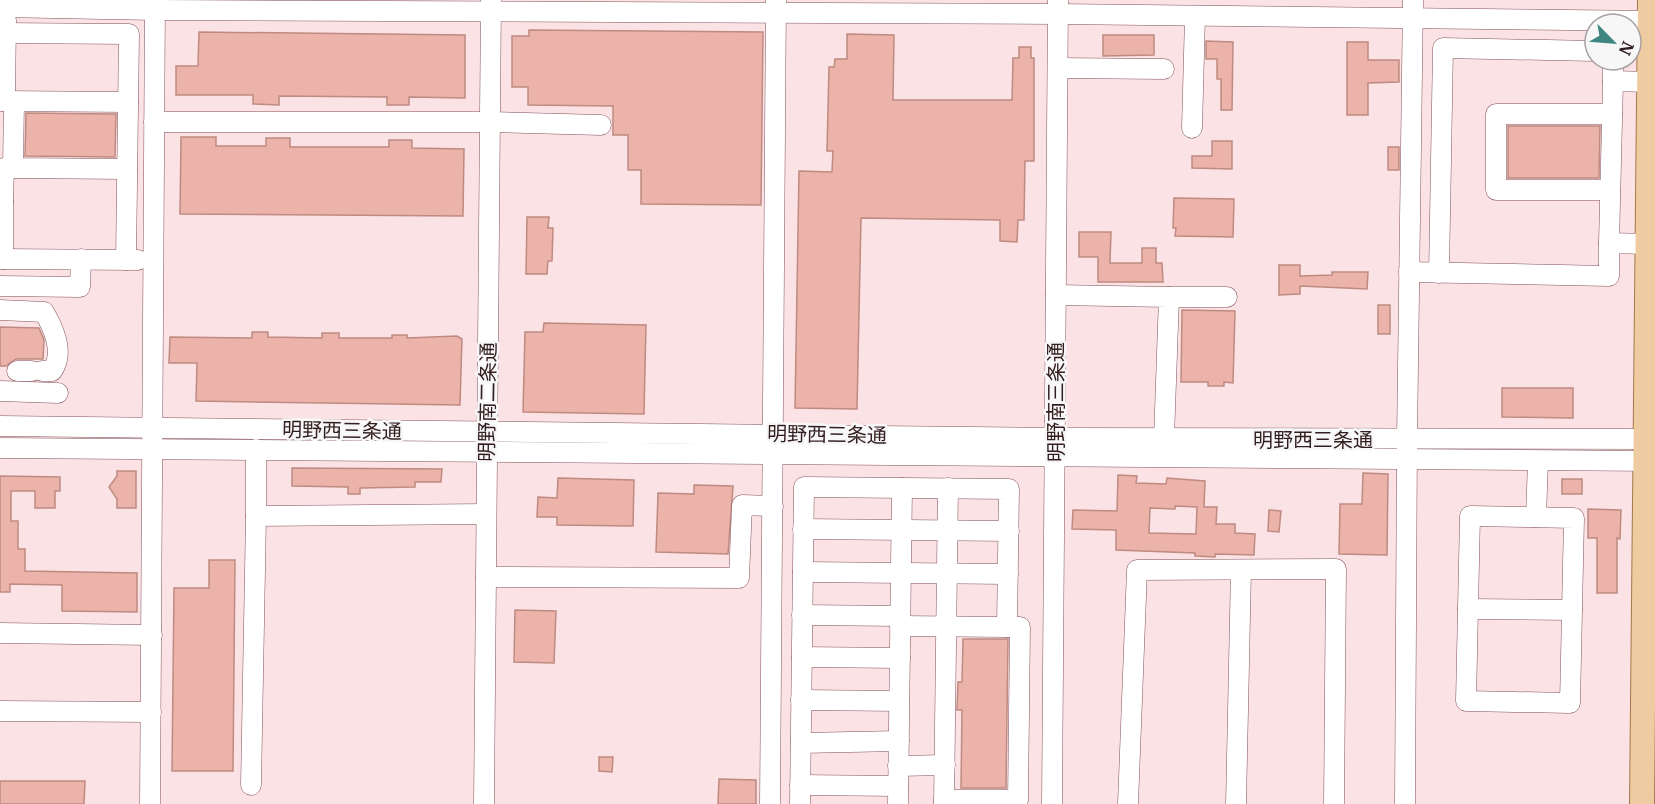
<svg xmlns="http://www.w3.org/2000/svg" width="1655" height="804" font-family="Merriweather,'Noto Sans JP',serif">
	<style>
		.building { fill: #ebb3a9; stroke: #bf8a81; stroke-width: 1.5; fill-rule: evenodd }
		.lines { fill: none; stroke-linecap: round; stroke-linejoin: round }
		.minor-casing { stroke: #825158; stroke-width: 21 }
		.major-casing { stroke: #a5774a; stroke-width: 26 }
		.minor { stroke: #fff; stroke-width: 20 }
		.major { stroke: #eecba0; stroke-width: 24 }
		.labels { text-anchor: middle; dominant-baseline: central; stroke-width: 5; stroke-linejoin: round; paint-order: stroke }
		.street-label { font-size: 20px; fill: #321d20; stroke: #f7f7f7 }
	</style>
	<rect width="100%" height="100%" fill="#fbe3e5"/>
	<g class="building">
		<path d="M529,30L763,32L761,205L641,204V170H628V135H613V106L528,105V87H512V36H529Z"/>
		<path d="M199,32L465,35V98L409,97V105H387V97L279,96V105L253,104V95H176V66H198Z"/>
		<path d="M847,34L894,35L893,100H1012L1013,58H1019V47H1031V58H1034V161H1025L1024,220H1018L1017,242L1000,241V220L861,218L857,409L795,408L799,171L832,172L833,151H827L829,67H834L835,59H847Z"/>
		<path d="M1103,35H1154V55L1103,56Z"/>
		<path d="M1206,41L1233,42L1232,110H1221V79H1217V59H1206Z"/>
		<path d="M1347,42H1368V60H1399V82L1368,83V115H1347Z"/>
		<path d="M26,113L116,114L115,157L25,156Z"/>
		<path d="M1508,126H1600L1599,178H1508Z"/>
		<path d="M181,137H216V146H266V138H290V147H389V140H412V148L464,149L463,216L180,214Z"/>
		<path d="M1212,141H1232V169L1192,168V156H1212Z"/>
		<rect x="1388" y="147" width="11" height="23"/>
		<path d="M1174,198L1234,199L1233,237L1175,236L1176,228H1173Z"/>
		<path d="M527,217H549L548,228H553L552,261H548L547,274H526Z"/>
		<path d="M1079,232H1111L1110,263H1142V248H1156V263H1162L1163,282H1098V257H1079Z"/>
		<path d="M1279,265H1300V276L1332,275V272H1368L1367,289L1300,286V294L1279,295Z"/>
		<rect x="1378" y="305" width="12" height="29"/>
		<path d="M1182,310L1235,311L1233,383L1224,382V386H1208V382H1181Z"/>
		<path d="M544,323L646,325L644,414L523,412L525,332H543Z"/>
		<path d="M0,327L39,328L44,340L43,359H16L6,366H0Z"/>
		<path d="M252,332H268V337L322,338V333H339V338H392V335H407V338L457,336L462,339L460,405L196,401L197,363H169L170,337L252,338Z"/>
		<path d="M1502,388H1573V418L1502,417Z"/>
		<path d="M292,468L442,469L441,482H415V487L360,488V494H348V487L292,486Z"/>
		<path d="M117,471H136V508H117V499L109,487L117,476Z"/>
		<path d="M1363,473L1388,474L1387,555L1339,554L1340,504H1362Z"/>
		<path d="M1118,475L1137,476L1136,483L1166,484L1167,478L1205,481L1204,507H1217L1216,524H1235V533L1255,534L1254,555L1215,554V557L1195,556V553L1116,550V530L1072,529L1073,510L1117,511ZM1175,506L1197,507L1196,534L1149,533L1150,508L1175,509Z"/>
		<path d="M0,476L60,477V491H55V508H35V491H11V521H18V549H25V571L137,573V612L62,611V585L10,584V592H0Z"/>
		<path d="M558,478L634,480L633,526L557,525V517H537L538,497L557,498Z"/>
		<rect x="1562" y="479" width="20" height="15"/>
		<path d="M694,485L733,486L728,554L656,552L658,493L694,494Z"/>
		<path d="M1588,509L1621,510L1620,539L1617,538V593H1597V538H1588Z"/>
		<path d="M1269,510L1281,511L1279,532L1268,531Z"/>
		<path d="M209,560H235L233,771H172L174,588H209Z"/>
		<path d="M515,610L556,611L554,663L514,662Z"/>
		<path d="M963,639H1008L1006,788H961L962,710H957L958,682H962Z"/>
		<path d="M599,757H613L612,772L599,771Z"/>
		<path d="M719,779L756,780V804H718Z"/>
		<path d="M0,781H85L84,804H0Z"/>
	</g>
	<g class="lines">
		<defs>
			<g id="minor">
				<path d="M0,7L155,10L1058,14L1655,21"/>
				<path d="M0,33L129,34L126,260"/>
				<path d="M1058,68L1164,69"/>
				<path d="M1613,81V60"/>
				<path d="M0,101L128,102"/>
				<path d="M5,101L6,20"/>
				<path d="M14,101L13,168L127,169"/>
				<path d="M154,122H490L601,125"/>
				<path d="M1192,128L1195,17"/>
				<path d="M1610,190H1496V114H1612"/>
				<path d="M0,201L3,202V259"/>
				<path d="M3,202L4,168H13"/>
				<path d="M1609,243L1613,81L1649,82"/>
				<path d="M0,259L138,260"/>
				<path d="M1409,272L1609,276V243L1647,244"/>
				<path d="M1439,273L1443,48L1595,51"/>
				<path d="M0,286L80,287L81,259"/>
				<path d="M1056,295L1169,297L1164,438"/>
				<path d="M1169,297H1227"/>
				<path d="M0,310L44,312C54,329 65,353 52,371H42"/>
				<path d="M17,371H32"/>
				<path d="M0,391L58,393"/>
				<path d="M0,426L1055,438L1655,439"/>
				<path d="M0,448L1655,461"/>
				<path d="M256,449V516L486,514"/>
				<path d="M1470,516L1574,518L1570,703L1466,701Z"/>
				<path d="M1536,517L1538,461"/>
				<path d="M803,529L1009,531"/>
				<path d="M803,572L1008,574"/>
				<path d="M486,577L739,578L742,505L773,506"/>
				<path d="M1468,609L1572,610"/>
				<path d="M802,615L900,616"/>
				<path d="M0,633L152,635"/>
				<path d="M802,657L900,658"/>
				<path d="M801,700L899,701"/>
				<path d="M0,711L151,712"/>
				<path d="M801,743L899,741"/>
				<path d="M898,766L945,765"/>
				<path d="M251,785L256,516"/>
				<path d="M800,785L898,786"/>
				<path d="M944,800H1018L1020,627H1007"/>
				<path d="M150,804L155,0"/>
				<path d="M484,804L491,0"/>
				<path d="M770,804L776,0"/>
				<path d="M800,804L804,487L1009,489L1007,627L900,626"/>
				<path d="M898,804L902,488"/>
				<path d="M944,804L948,488"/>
				<path d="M1052,804L1058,0"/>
				<path d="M1128,804L1137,570L1336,569L1334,804"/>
				<path d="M1236,804L1241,570"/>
				<path d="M1405,804L1407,440L1413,0"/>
			</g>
			<path id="major" d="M1642,804L1650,0"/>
		</defs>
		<use href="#minor" class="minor-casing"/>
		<use href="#major" class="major-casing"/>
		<use href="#minor" class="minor"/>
		<use href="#major" class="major"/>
	</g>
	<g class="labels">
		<g class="street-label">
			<text transform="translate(487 402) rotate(-89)">明野南二条通</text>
			<text transform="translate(1055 402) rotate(-90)">明野南三条通</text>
			<text transform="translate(342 430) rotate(1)">明野西三条通</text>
			<text transform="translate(827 434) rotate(1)">明野西三条通</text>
			<text x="1313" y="439">明野西三条通</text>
		</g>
	</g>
	<g transform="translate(1613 42) rotate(115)"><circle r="28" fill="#f7f7f7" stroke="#a8a0a1" stroke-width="1.5"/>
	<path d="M0-4.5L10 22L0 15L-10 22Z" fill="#3f8682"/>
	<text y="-9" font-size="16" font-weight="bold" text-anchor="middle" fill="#321d20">N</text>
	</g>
</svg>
